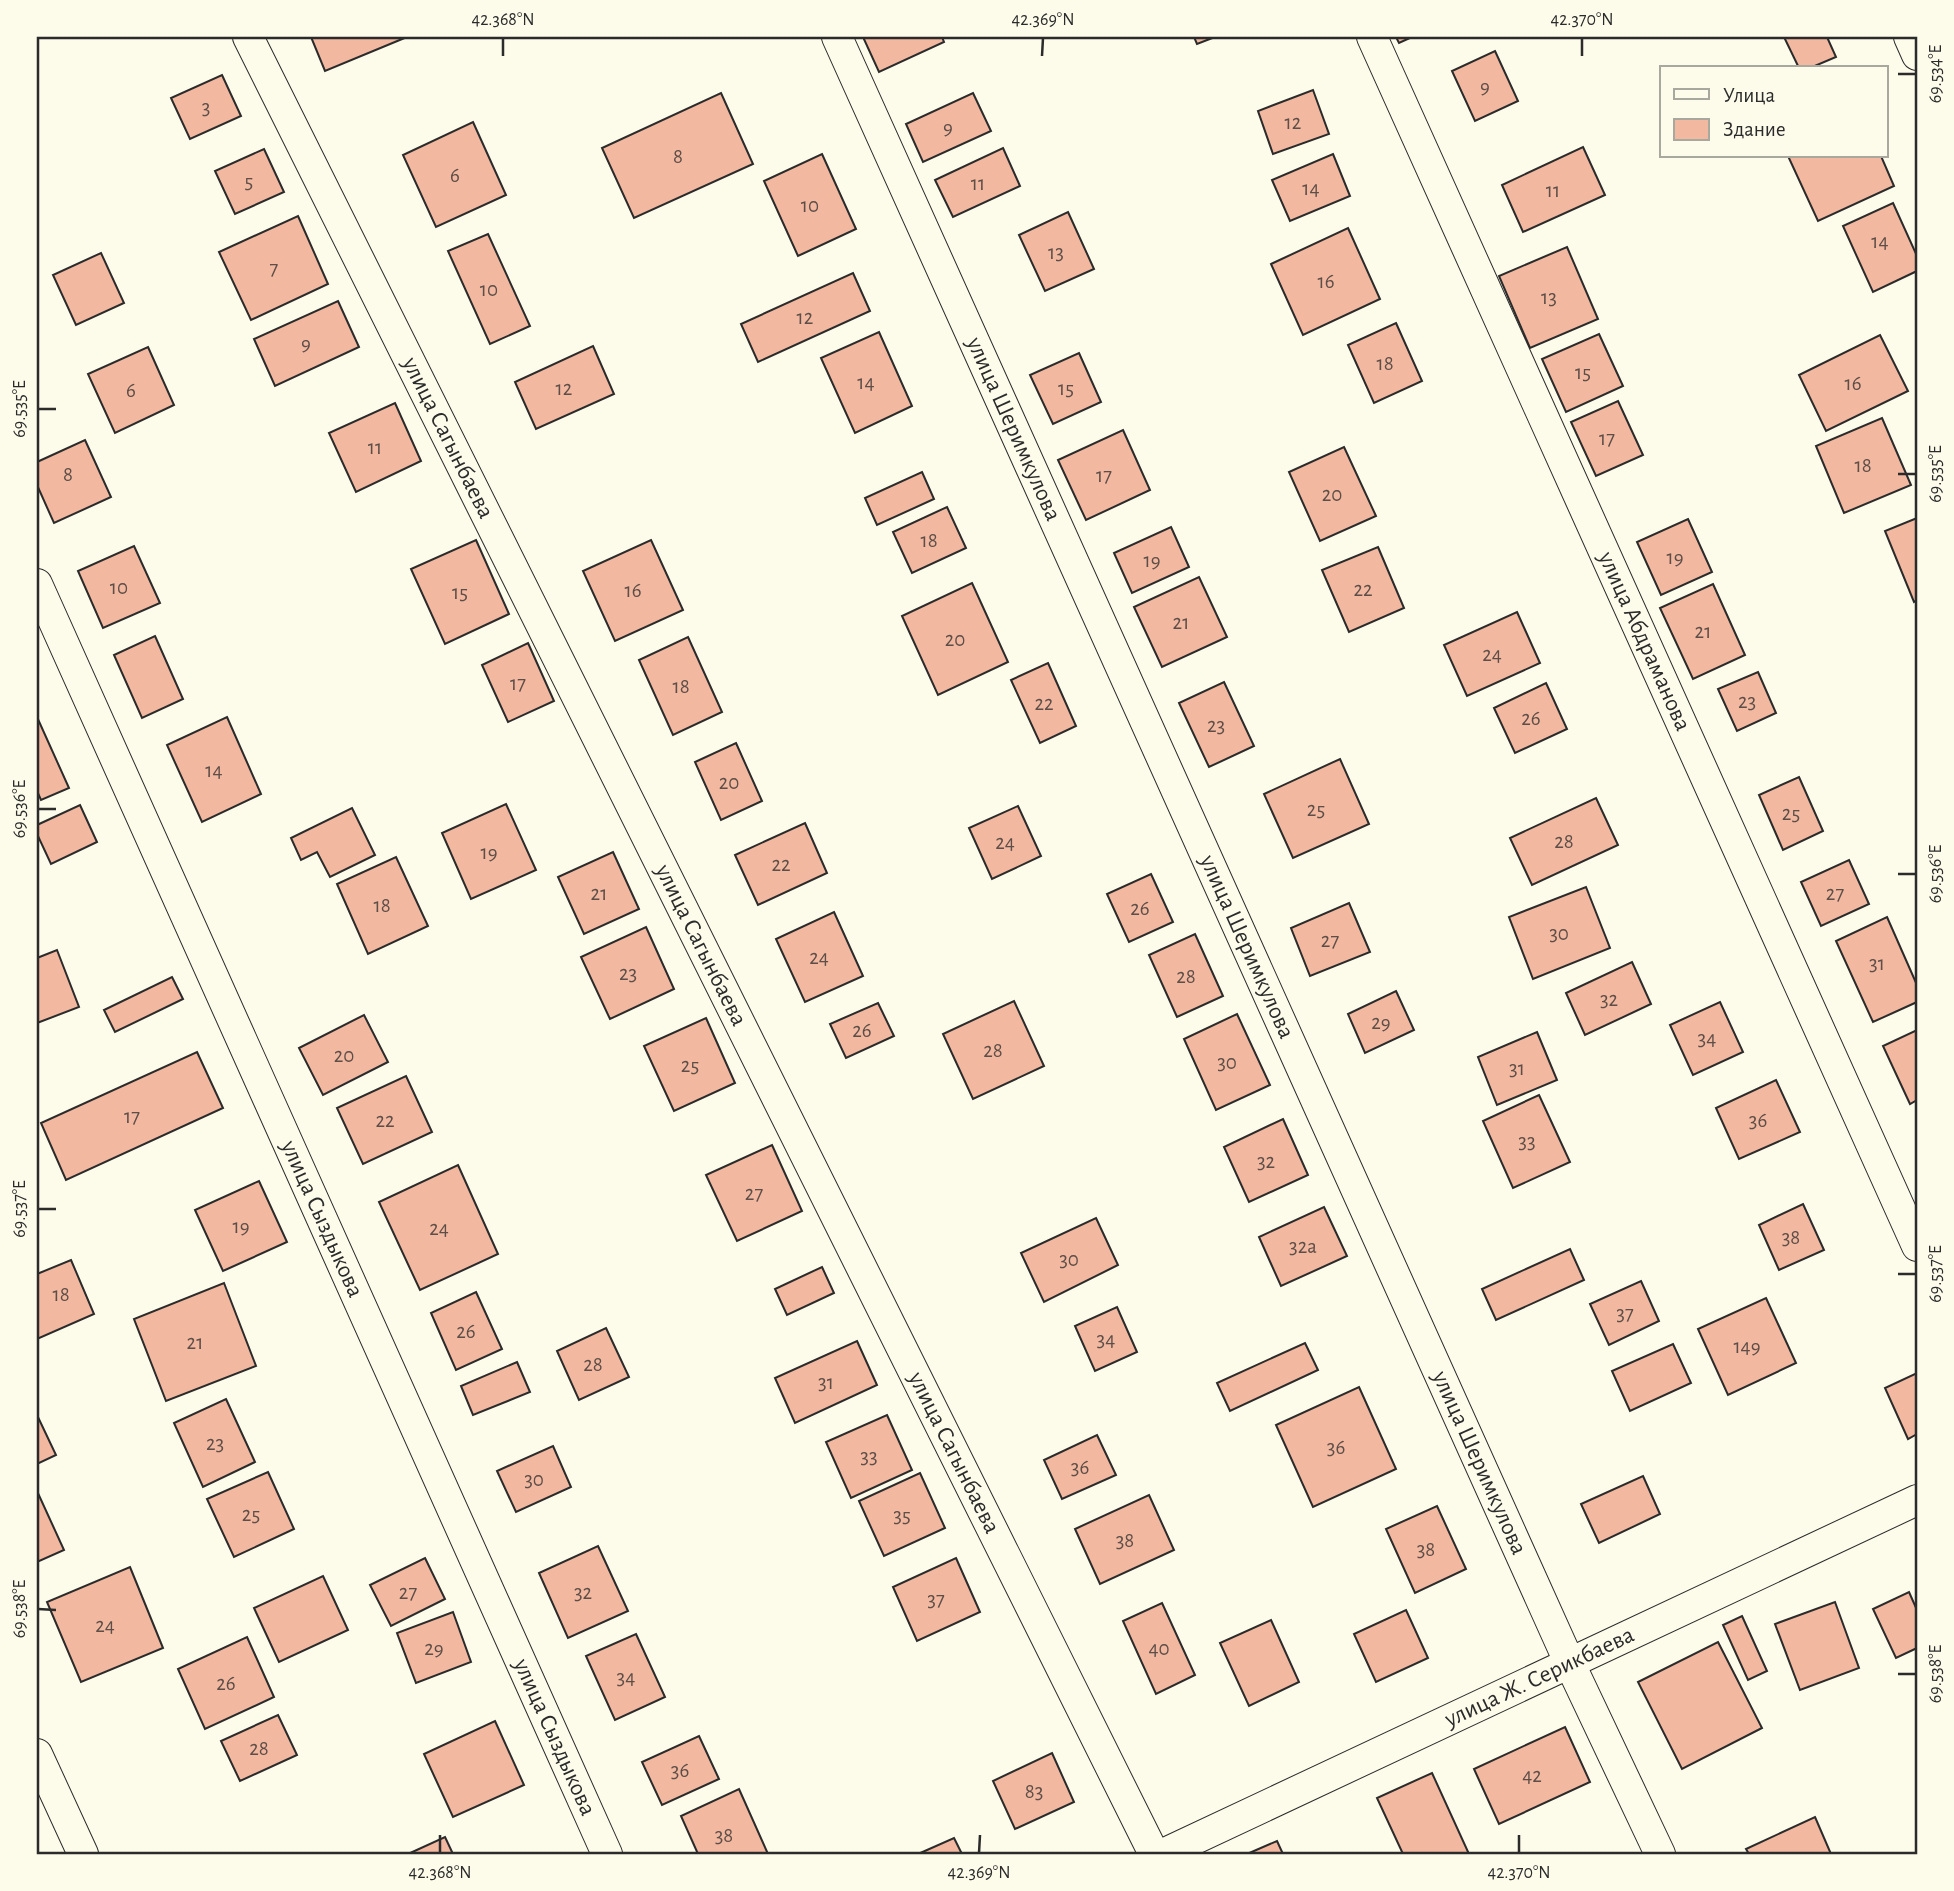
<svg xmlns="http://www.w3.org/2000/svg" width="1954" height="1891" font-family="'Alegreya Sans',sans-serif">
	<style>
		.building { fill: #f2b8a0; stroke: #2b2b2b; stroke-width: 2 }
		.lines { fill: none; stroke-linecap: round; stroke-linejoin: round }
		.street-casing { stroke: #2b2b2b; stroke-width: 32 }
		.street { stroke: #fdfbea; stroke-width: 30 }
		.ticks { fill: none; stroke: #2b2b2b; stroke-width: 2.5 }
		.labels { text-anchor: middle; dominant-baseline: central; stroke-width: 5; stroke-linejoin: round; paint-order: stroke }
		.number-label { font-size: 21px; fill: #5d4e48 }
		.street-label { font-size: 24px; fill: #2b2b2b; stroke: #fdfbea }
		.neatline { fill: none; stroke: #2b2b2b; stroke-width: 2.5 }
		.ticks-label { font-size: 18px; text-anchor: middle; fill: #2b2b2b }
	</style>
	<rect width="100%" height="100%" fill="#fdfbea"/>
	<g class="building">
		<path d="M311,37H407L325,71Z"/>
		<path d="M863,37H942L944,42L879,72Z"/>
		<path d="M1194,37H1215L1197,44Z"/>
		<path d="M1396,37H1412L1399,43Z"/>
		<path d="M1784,37H1827L1836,57L1810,68H1799Z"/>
		<path d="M1495,51L1518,101L1475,121L1452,71Z"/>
		<path d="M222,75L241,116L190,139L171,98Z"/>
		<path d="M1313,90L1329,134L1273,154L1258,111Z"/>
		<path d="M721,93L753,164L634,218L602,148Z"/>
		<path d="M973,93L991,131L923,162L906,124Z"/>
		<path d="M473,122L506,195L436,227L403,155Z"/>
		<path d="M1583,147L1605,195L1523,232L1502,185Z"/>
		<path d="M1003,148L1020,186L953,217L935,180Z"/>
		<path d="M264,149L284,192L235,214L215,171Z"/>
		<path d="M822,154L856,229L798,256L764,181Z"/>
		<path d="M1333,154L1350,196L1290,221L1272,180Z"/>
		<path d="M1788,156H1881L1894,186L1818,221Z"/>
		<path d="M1893,203L1917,256V271L1873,292L1843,226Z"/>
		<path d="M1068,212L1094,269L1045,291L1019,235Z"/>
		<path d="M298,216L328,284L251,320L219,252Z"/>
		<path d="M1348,228L1380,299L1303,335L1271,264Z"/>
		<path d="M488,234L530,326L490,344L448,251Z"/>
		<path d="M1567,247L1598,319L1530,348L1499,276Z"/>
		<path d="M101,253L124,303L76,325L53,275Z"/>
		<path d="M853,273L870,311L758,362L741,324Z"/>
		<path d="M338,301L359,347L275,386L254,339Z"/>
		<path d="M1396,323L1422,381L1374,403L1348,345Z"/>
		<path d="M879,332L912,406L855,433L821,358Z"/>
		<path d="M1599,334L1623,386L1566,412L1542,359Z"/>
		<path d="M1880,335L1908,391L1826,431L1799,375Z"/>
		<path d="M593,346L614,394L536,429L515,382Z"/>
		<path d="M148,347L174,405L115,433L88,374Z"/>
		<path d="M1079,353L1101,402L1053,424L1030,375Z"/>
		<path d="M1618,401L1643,455L1596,476L1571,422Z"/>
		<path d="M395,403L421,461L356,492L329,433Z"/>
		<path d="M1882,418L1911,485L1844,513L1816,446Z"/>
		<path d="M1123,430L1150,490L1086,520L1058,460Z"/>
		<path d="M85,440L111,497L54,523L37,485V462Z"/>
		<path d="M1344,447L1376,516L1320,541L1289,472Z"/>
		<path d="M922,472L934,499L877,525L865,498Z"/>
		<path d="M947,507L966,548L912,573L893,532Z"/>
		<path d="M1917,518V600L1914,602L1885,531Z"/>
		<path d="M1688,519L1712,572L1661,595L1637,542Z"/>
		<path d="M1171,527L1189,567L1132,593L1114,553Z"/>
		<path d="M476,540L509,614L445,644L411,569Z"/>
		<path d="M651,540L683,610L615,641L583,571Z"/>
		<path d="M134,546L160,603L103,628L78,571Z"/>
		<path d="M1378,547L1404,608L1349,632L1322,570Z"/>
		<path d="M1199,577L1227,637L1162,667L1134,607Z"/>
		<path d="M972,583L1008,662L938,695L902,616Z"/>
		<path d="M1713,584L1745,655L1693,679L1660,608Z"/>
		<path d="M1517,612L1540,663L1467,696L1444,645Z"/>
		<path d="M155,636L183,699L142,718L114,655Z"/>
		<path d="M688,637L722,712L673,735L639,660Z"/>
		<path d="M528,643L554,701L508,722L482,665Z"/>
		<path d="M1048,663L1076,726L1040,743L1011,680Z"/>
		<path d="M1758,672L1776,713L1737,731L1718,689Z"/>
		<path d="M1224,682L1254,746L1209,767L1179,703Z"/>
		<path d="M1546,683L1567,729L1515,753L1494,708Z"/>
		<path d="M37,717L69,788L41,800L37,791Z"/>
		<path d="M227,717L261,794L202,822L167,745Z"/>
		<path d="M736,743L762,801L721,820L695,762Z"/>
		<path d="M1340,759L1369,824L1293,858L1264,794Z"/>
		<path d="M1799,777L1823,831L1783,850L1759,795Z"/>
		<path d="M1596,798L1618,845L1532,885L1510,838Z"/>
		<path d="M506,804L536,870L471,899L442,833Z"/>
		<path d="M80,805L97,842L51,864L37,834V825Z"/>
		<path d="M1018,806L1041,856L992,879L969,828Z"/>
		<path d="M352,808L375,855L330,877L317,852L301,860L291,838Z"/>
		<path d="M805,823L827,873L758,905L735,855Z"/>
		<path d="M613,852L639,909L584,934L558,877Z"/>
		<path d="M396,857L428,926L368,954L337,884Z"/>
		<path d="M1849,860L1869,904L1821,926L1801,882Z"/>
		<path d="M1151,874L1173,922L1129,942L1107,894Z"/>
		<path d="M1586,887L1610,948L1533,979L1509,917Z"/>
		<path d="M1349,903L1370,952L1310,976L1291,928Z"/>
		<path d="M834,912L863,976L805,1002L776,939Z"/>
		<path d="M1887,917L1917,985V1002L1873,1022L1836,941Z"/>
		<path d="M646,927L674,989L610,1019L581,957Z"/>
		<path d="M1195,934L1223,996L1177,1017L1149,955Z"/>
		<path d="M57,950L79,1007L37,1023V958Z"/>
		<path d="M1632,962L1651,1004L1585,1035L1566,993Z"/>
		<path d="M172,977L183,999L115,1032L104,1010Z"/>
		<path d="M1396,991L1414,1030L1365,1053L1348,1014Z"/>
		<path d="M1014,1001L1044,1066L973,1099L943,1034Z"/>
		<path d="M1720,1002L1743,1052L1693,1075L1670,1025Z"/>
		<path d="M878,1003L894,1036L846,1058L830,1024Z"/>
		<path d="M1237,1014L1270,1085L1216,1110L1184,1039Z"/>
		<path d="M364,1015L388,1062L323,1095L299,1048Z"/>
		<path d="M706,1018L735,1083L674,1111L644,1046Z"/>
		<path d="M1917,1030V1100L1910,1104L1883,1046Z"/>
		<path d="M1537,1032L1557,1080L1497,1105L1478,1057Z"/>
		<path d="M197,1052L223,1108L66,1180L41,1123Z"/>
		<path d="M406,1076L432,1132L363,1164L337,1108Z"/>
		<path d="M1776,1080L1800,1132L1739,1159L1716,1108Z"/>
		<path d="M1539,1095L1570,1162L1513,1188L1483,1121Z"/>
		<path d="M1283,1119L1308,1175L1249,1202L1224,1147Z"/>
		<path d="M772,1145L802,1211L737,1241L706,1175Z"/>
		<path d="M458,1165L498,1254L420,1290L379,1202Z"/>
		<path d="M259,1181L287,1242L223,1271L195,1210Z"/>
		<path d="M1803,1204L1824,1250L1779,1270L1759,1225Z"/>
		<path d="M1324,1207L1347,1256L1281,1286L1259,1237Z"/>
		<path d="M1096,1218L1118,1265L1044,1302L1021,1253Z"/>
		<path d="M1570,1249L1584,1280L1496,1320L1482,1289Z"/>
		<path d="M71,1260L94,1314L37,1339V1274Z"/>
		<path d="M822,1267L834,1293L787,1315L775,1289Z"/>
		<path d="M1641,1281L1659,1321L1609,1345L1590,1304Z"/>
		<path d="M224,1283L256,1366L166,1401L134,1319Z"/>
		<path d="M476,1292L502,1349L456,1370L431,1313Z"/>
		<path d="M1766,1298L1796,1363L1728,1395L1698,1329Z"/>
		<path d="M1117,1307L1137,1352L1095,1371L1075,1326Z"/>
		<path d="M606,1328L629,1377L579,1400L557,1351Z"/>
		<path d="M857,1341L877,1385L795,1423L775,1378Z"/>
		<path d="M1305,1343L1318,1370L1230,1411L1217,1383Z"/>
		<path d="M1673,1344L1691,1383L1630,1411L1612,1371Z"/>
		<path d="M517,1362L530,1392L473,1415L461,1386Z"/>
		<path d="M1917,1373V1434L1908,1439L1885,1388Z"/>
		<path d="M1359,1387L1396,1469L1313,1507L1276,1425Z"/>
		<path d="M226,1399L255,1462L203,1487L174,1423Z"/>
		<path d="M37,1415L56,1455L37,1464Z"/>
		<path d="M887,1415L912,1470L851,1498L826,1442Z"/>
		<path d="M1097,1435L1116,1475L1062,1499L1044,1460Z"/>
		<path d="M553,1446L571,1487L516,1512L497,1471Z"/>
		<path d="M268,1472L294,1529L234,1557L207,1499Z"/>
		<path d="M920,1473L945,1528L884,1556L859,1501Z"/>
		<path d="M1643,1476L1660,1514L1599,1543L1581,1504Z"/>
		<path d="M37,1491L64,1550L37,1562Z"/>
		<path d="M1149,1495L1174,1550L1100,1584L1075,1529Z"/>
		<path d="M1437,1506L1466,1569L1415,1593L1386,1529Z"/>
		<path d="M598,1546L628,1611L568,1638L539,1573Z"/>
		<path d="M425,1558L445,1599L391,1626L370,1585Z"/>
		<path d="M956,1558L980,1612L917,1641L893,1587Z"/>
		<path d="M130,1567L163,1648L81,1682L47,1602Z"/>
		<path d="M323,1576L348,1630L279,1662L254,1608Z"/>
		<path d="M1909,1592L1917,1610V1648L1896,1658L1873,1609Z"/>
		<path d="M1835,1602L1859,1668L1800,1690L1775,1624Z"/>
		<path d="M1162,1603L1195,1675L1156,1694L1123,1621Z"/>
		<path d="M1406,1610L1428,1658L1376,1682L1354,1634Z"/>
		<path d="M453,1612L471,1662L416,1683L397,1633Z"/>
		<path d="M1742,1616L1767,1671L1748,1680L1723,1625Z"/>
		<path d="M1271,1620L1299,1682L1249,1706L1220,1643Z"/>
		<path d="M636,1634L665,1697L615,1720L586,1656Z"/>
		<path d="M247,1637L274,1697L205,1729L178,1669Z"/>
		<path d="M1718,1642L1762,1728L1682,1769L1638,1682Z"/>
		<path d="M278,1715L297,1755L240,1781L221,1741Z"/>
		<path d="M495,1721L524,1785L453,1817L424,1754Z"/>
		<path d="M1565,1727L1590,1782L1499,1824L1474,1769Z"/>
		<path d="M699,1736L719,1779L662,1805L642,1762Z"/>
		<path d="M1052,1753L1074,1802L1015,1829L993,1781Z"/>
		<path d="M1432,1773L1469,1854H1403L1377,1798Z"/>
		<path d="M739,1789L768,1854H698L681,1816Z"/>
		<path d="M1815,1817L1831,1854H1749L1746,1849Z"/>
		<path d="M445,1837L453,1854H408Z"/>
		<path d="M954,1838L962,1854H918Z"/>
		<path d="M1277,1841L1283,1854H1247Z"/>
	</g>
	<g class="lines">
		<defs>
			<g id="street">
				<path id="s1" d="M248,37L1154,1854"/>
				<path id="s2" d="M837,37L1570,1664L1660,1854"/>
				<path id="s3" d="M1372,37L1917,1246"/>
				<path d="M1909,37L1917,55"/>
				<path id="s4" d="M37,584L607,1854"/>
				<path d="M37,1754L83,1854"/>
				<path id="s5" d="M1163,1854L1917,1500"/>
			</g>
		</defs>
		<use href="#street" class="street-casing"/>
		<use href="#street" class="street"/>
	</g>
	<path class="ticks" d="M503,56V38M1042,56L1043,38M1582,56V38M1898,74H1916M38,409H56M1898,474H1916M38,809H56M1898,874H1916M38,1209H56M1898,1274H1916M38,1609L56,1610M1898,1674H1916M440,1853V1835M979,1853L980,1835M1519,1853V1835"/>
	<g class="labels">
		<g class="number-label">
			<text x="1485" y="86">9</text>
			<text x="206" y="107">3</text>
			<text x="1293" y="122">12</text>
			<text x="948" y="127">9</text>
			<text x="678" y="156">8</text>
			<text x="455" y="175">6</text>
			<text x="249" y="181">5</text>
			<text x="978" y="183">11</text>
			<text x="1311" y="188">14</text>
			<text x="1553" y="190">11</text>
			<text x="810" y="205">10</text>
			<text x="1880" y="241">14</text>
			<text x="1056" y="252">13</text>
			<text x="274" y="268">7</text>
			<text x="1326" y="281">16</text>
			<text x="489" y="289">10</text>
			<text x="1549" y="297">13</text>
			<text x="805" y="317">12</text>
			<text x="306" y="343">9</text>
			<text x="1385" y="363">18</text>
			<text x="1583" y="372">15</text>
			<text x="866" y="382">14</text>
			<text x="1853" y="383">16</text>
			<text x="564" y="388">12</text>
			<text x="1066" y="388">15</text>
			<text x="131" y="390">6</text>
			<text x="1607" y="438">17</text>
			<text x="375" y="447">11</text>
			<text x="1863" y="465">18</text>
			<text x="68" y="474">8</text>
			<text x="1104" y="475">17</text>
			<text x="1332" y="494">20</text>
			<text x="929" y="540">18</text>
			<text x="1675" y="557">19</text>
			<text x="1152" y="560">19</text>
			<text x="119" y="587">10</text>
			<text x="1363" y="589">22</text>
			<text x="633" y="590">16</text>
			<text x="460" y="592">15</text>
			<text x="1181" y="622">21</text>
			<text x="1703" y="631">21</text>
			<text x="955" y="639">20</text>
			<text x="1492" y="654">24</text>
			<text x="518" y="683">17</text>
			<text x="681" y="686">18</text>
			<text x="1747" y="701">23</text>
			<text x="1044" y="703">22</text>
			<text x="1531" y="718">26</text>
			<text x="1216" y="725">23</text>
			<text x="214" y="770">14</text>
			<text x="729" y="782">20</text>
			<text x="1316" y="809">25</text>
			<text x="1791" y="813">25</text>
			<text x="1564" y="841">28</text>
			<text x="1005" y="842">24</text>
			<text x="489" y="852">19</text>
			<text x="781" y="864">22</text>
			<text x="599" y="893">21</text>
			<text x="1835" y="893">27</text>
			<text x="382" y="905">18</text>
			<text x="1140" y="908">26</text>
			<text x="1559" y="933">30</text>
			<text x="1330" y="940">27</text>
			<text x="819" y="957">24</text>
			<text x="1877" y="963">31</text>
			<text x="628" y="973">23</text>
			<text x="1186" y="976">28</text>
			<text x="1609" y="999">32</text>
			<text x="1381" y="1022">29</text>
			<text x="862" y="1030">26</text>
			<text x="1707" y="1038">34</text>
			<text x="993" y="1050">28</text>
			<text x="344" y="1055">20</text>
			<text x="1227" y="1062">30</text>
			<text x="690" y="1065">25</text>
			<text x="1517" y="1068">31</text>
			<text x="132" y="1116">17</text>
			<text x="385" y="1120">22</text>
			<text x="1758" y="1120">36</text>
			<text x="1527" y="1141">33</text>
			<text x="1266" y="1161">32</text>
			<text x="754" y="1193">27</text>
			<text x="241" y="1226">19</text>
			<text x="439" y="1228">24</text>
			<text x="1791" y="1237">38</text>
			<text x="1303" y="1246">32а</text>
			<text x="1069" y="1259">30</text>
			<text x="61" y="1294">18</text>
			<text x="1625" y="1313">37</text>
			<text x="466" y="1331">26</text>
			<text x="1106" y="1339">34</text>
			<text x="195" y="1342">21</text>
			<text x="1747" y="1346">149</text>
			<text x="593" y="1364">28</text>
			<text x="826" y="1382">31</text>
			<text x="215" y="1443">23</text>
			<text x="1336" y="1447">36</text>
			<text x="869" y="1456">33</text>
			<text x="1080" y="1467">36</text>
			<text x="534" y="1479">30</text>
			<text x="251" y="1514">25</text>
			<text x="902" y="1515">35</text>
			<text x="1125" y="1540">38</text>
			<text x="1426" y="1549">38</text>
			<text x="408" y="1592">27</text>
			<text x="583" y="1592">32</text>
			<text x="936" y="1599">37</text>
			<text x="105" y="1625">24</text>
			<text x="434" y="1648">29</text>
			<text x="1159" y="1648">40</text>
			<text x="626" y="1677">34</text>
			<text x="226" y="1683">26</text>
			<text x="259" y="1748">28</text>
			<text x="680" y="1770">36</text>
			<text x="1532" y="1775">42</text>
			<text x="1034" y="1791">83</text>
			<text x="724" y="1835">38</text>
		</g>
		<g class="street-label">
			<text stroke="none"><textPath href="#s2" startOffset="430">улица Шеримкулова</textPath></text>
			<text stroke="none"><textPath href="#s1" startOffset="448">улица Сагынбаева</textPath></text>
			<text stroke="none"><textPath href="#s3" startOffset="663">улица Абдраманова</textPath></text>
			<text stroke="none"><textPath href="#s1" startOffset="1015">улица Сагынбаева</textPath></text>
			<text stroke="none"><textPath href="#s2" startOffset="998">улица Шеримкулова</textPath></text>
			<text stroke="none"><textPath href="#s4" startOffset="696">улица Сыздыкова</textPath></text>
			<text stroke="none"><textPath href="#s1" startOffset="1582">улица Сагынбаева</textPath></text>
			<text stroke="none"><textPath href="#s2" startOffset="1564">улица Шеримкулова</textPath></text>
			<text stroke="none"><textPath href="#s5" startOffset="416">улица Ж. Серикбаева</textPath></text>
			<text stroke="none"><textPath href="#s4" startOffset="1264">улица Сыздыкова</textPath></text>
		</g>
	</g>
	<rect width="1954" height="1891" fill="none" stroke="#fdfbea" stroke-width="77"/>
	<rect x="1660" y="66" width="228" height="91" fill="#fdfbea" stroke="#a9a89e" stroke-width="2"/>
	<rect x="1674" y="89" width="35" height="10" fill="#fdfbea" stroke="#a9a89e" stroke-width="2"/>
	<text x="1723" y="102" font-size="21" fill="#2b2b2b">Улица</text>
	<rect x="1674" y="119" width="35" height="21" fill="#f2b8a0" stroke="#a9a89e" stroke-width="2"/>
	<text x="1723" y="136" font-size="21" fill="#2b2b2b">Здание</text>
	<rect x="38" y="38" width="1878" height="1815" class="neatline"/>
	<g class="ticks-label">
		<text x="503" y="25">42.368°N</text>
		<text x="1043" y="25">42.369°N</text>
		<text x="1582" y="25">42.370°N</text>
		<text transform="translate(1935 74) rotate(-90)" y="6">69.534°E</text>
		<text transform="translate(19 409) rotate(-90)" y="6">69.535°E</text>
		<text transform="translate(1935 474) rotate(-90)" y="6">69.535°E</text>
		<text transform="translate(19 809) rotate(-90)" y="6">69.536°E</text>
		<text transform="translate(1935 874) rotate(-90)" y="6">69.536°E</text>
		<text transform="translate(19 1209) rotate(-90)" y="6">69.537°E</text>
		<text transform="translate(1935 1274) rotate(-90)" y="6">69.537°E</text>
		<text transform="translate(19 1609) rotate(-90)" y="6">69.538°E</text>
		<text transform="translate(1935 1674) rotate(-90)" y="6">69.538°E</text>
		<text x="440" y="1878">42.368°N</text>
		<text x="979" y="1878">42.369°N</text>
		<text x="1519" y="1878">42.370°N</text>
	</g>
</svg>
